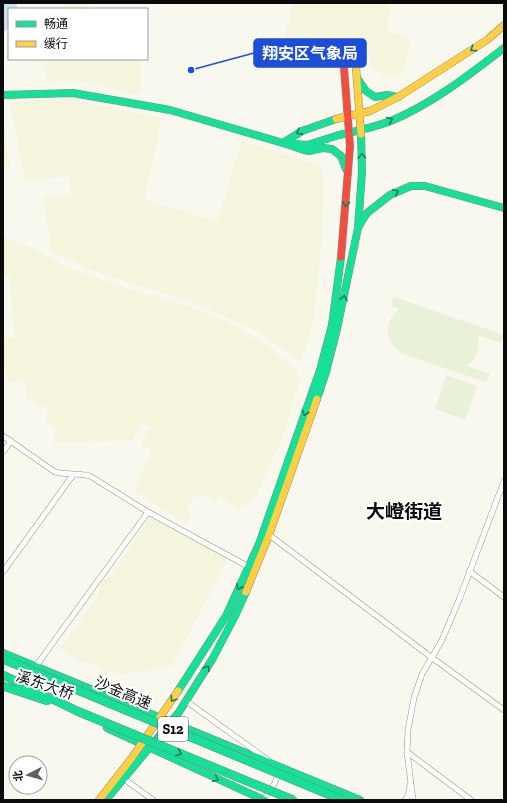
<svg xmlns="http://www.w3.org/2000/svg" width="507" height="803" font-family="'Zilla Slab','Noto Sans SC',serif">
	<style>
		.farmland { fill: #f5f4dc }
		.pitch { fill: #eaf1d9 }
		.water { fill: #c8dfef }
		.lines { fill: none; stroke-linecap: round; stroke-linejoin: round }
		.street-casing { stroke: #92928d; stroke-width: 6 }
		.fast-casing { stroke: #898884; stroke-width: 8 }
		.slow-casing { stroke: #898884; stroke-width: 8 }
		.jam-casing { stroke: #898884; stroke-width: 8 }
		.street { stroke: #fefefc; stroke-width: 5 }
		.fast { stroke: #16e098; stroke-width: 7 }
		.slow { stroke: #ffcf43; stroke-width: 7 }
		.jam { stroke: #f24e42; stroke-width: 7 }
		.fast-bridge-casing { stroke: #7f7f7a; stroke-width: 9; stroke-linecap: butt }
		.fast-bridge { stroke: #16e098; stroke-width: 8 }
		.oneway { stroke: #118059 }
		.labels { text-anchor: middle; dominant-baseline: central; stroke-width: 4; stroke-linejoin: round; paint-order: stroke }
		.shield { fill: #fff; stroke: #545454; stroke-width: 1 }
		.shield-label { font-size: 14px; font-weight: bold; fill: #0b0b0b }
		.street-label { font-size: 15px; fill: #0b0b0b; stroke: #fff }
		.district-label { font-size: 19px; font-weight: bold; fill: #0b0b0b; stroke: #fff }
		.leader { fill: none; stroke: #1d4ed8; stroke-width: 1.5 }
		.callout-dot { fill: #1d4ed8; stroke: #fff; stroke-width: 1.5 }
		.callout { fill: #1d4ed8; stroke: #1d4ed8; stroke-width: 1.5 }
		.callout-label { font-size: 16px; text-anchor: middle; font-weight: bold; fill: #fff }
	</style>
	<rect width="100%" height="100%" fill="#f9f8ee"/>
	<g class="farmland">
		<path d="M65,3H89V9H66Z"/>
		<path d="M293,3H391L387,32L411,39L403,73L392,79L370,68L371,59L367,58L342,56L295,59L289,56L282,49Z"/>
		<path d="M42,59H141V92L134,95L96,84L83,82H48Z"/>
		<path d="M66,99L162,118L144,200L217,221L242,141L309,162L321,167L323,177V205L320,260L313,323L301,362L257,331L192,302L94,271L51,251L43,197L72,195L69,176L25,181L10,103Z"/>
		<path d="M3,116L10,170L3,164Z"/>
		<path d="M3,236L28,246L70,268L110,283L189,307L228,322L269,347L296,370L300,379L289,417L279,446L256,495L238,510L220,496L215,502L203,496H197L190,502L188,510L191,516L186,524L134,491L152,450L141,444L151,428L142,423L132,440L53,443L56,429L46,420L48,409L26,397L25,380L9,383L3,365V338L16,337L12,314L10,276H3Z"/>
		<path d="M150,518L228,558L172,666L123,674L107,671L75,658L60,649L99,595L102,580L111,576Z"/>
	</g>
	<g class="pitch">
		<path d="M394,297L504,335L501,343L477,335C481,348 477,357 467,366L490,374L486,382L400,353C385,339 382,322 400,309L391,306Z"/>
		<path d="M447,375L477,386L465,420L435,409Z"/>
	</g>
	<path class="water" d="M3,3H16L18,9H9V29L3,32Z"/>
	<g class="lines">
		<defs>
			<g id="street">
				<path d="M327,61L346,64"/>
				<path d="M344,66L346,64H354L356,67"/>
				<path d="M3,436L55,472C67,475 79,473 90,476L148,512"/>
				<path d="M3,452L11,441"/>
				<path d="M268,534L431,657L504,710"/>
				<path d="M469,571L504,597"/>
				<path d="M3,572L73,475"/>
				<path d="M36,666L148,512L249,567"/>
				<path d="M186,701L268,760"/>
				<path d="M407,752L471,800"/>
				<path d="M124,779L153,800"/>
				<path d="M263,800C269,791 278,783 277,772"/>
				<path d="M405,800L408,796L410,785"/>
				<path d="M413,800L407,752L408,730L414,698L422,674L442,640L459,600L504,481"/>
			</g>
			<g id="fast">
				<path d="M357,78L366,91L375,97L387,95L398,97"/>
				<path d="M3,95L73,93L170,110L283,143L304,150L309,151L323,148L332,149L341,156L346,169"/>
				<path d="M336,119L302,131L283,143L307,145L339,135"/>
				<path d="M339,135C357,131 376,127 393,120C433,103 469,75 504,48"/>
				<path d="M359,226L367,213L390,195L411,186H425L504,208"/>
				<path d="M317,399L326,372L337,329L358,228L362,172L361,134"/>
				<path d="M3,653L360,800"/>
				<path d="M178,691L226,616L259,544L320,370L332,325L341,257"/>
				<path d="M107,728L264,800"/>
				<path d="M106,800L179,712L213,658L234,618L246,592"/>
			</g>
			<g id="slow">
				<path d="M356,67L361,134"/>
				<path d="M336,119L370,111L398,97L487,40L504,25"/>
				<path d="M246,592L269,535L317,399"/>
				<path d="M99,800L131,759L178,691"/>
			</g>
			<path id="jam" d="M341,257L350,146L344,68"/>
		</defs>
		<use href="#street" class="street-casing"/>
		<use href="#fast" class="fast-casing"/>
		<use href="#slow" class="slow-casing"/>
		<use href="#jam" class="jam-casing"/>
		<use href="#street" class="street"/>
		<use href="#fast" class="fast"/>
		<use href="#slow" class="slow"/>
		<use href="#jam" class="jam"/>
		<defs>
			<g id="fast-bridge">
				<path d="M3,659L342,800"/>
				<path d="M3,675L77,711L293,800"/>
				<path d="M3,686L48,701"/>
			</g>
		</defs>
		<use href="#fast-bridge" class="fast-bridge-casing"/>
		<use href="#fast-bridge" class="fast-bridge"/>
	</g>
	<defs><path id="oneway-chevron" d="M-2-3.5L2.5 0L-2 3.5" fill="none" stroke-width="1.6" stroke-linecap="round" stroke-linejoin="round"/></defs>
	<g class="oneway">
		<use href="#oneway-chevron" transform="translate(473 49) rotate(146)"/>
		<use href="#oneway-chevron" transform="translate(390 120) rotate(-23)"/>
		<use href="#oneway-chevron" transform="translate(299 132) rotate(152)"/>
		<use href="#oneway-chevron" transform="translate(362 156) rotate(-90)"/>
		<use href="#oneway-chevron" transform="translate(396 192) rotate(-25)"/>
		<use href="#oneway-chevron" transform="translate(346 204) rotate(95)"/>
		<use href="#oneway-chevron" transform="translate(344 298) rotate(-78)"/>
		<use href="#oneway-chevron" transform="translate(305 413) rotate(109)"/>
		<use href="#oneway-chevron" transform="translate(239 587) rotate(116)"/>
		<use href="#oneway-chevron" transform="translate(207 668) rotate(-59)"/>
		<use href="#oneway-chevron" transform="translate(173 699) rotate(124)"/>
		<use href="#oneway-chevron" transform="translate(179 753) rotate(22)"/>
		<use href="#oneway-chevron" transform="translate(216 779) rotate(25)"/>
	</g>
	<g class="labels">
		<rect class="shield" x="158" y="717" width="30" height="24" rx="3"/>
		<g class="shield-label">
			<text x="173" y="729">S12</text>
		</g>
		<g class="street-label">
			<text transform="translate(45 685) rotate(19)">溪东大桥</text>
			<text transform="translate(123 693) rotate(23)">沙金高速</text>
		</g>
		<g class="district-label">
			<text x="404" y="511">大嶝街道</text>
		</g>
	</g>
	<path class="leader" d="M191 70L254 53"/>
	<circle class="callout-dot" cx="191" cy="70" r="4"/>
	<rect class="callout" x="254" y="39" width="112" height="28" rx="4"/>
	<g class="callout-label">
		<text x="310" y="59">翔安区气象局</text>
	</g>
	<rect width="507" height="803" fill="none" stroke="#0b0b0b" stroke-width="8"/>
	<rect x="8" y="8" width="140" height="52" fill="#ffffff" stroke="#9d9d9d"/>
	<rect x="16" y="21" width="20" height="6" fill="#16e098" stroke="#9d9d9d"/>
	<text x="44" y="28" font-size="12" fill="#0b0b0b">畅通</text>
	<rect x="16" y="41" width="20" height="6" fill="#ffcf43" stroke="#9d9d9d"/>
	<text x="44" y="48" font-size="12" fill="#0b0b0b">缓行</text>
	<g transform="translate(28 775) rotate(264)"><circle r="19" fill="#ffffff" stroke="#9d9d9d"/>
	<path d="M0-3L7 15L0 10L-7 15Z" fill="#5e5e5a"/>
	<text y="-6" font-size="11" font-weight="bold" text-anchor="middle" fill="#0b0b0b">北</text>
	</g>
</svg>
